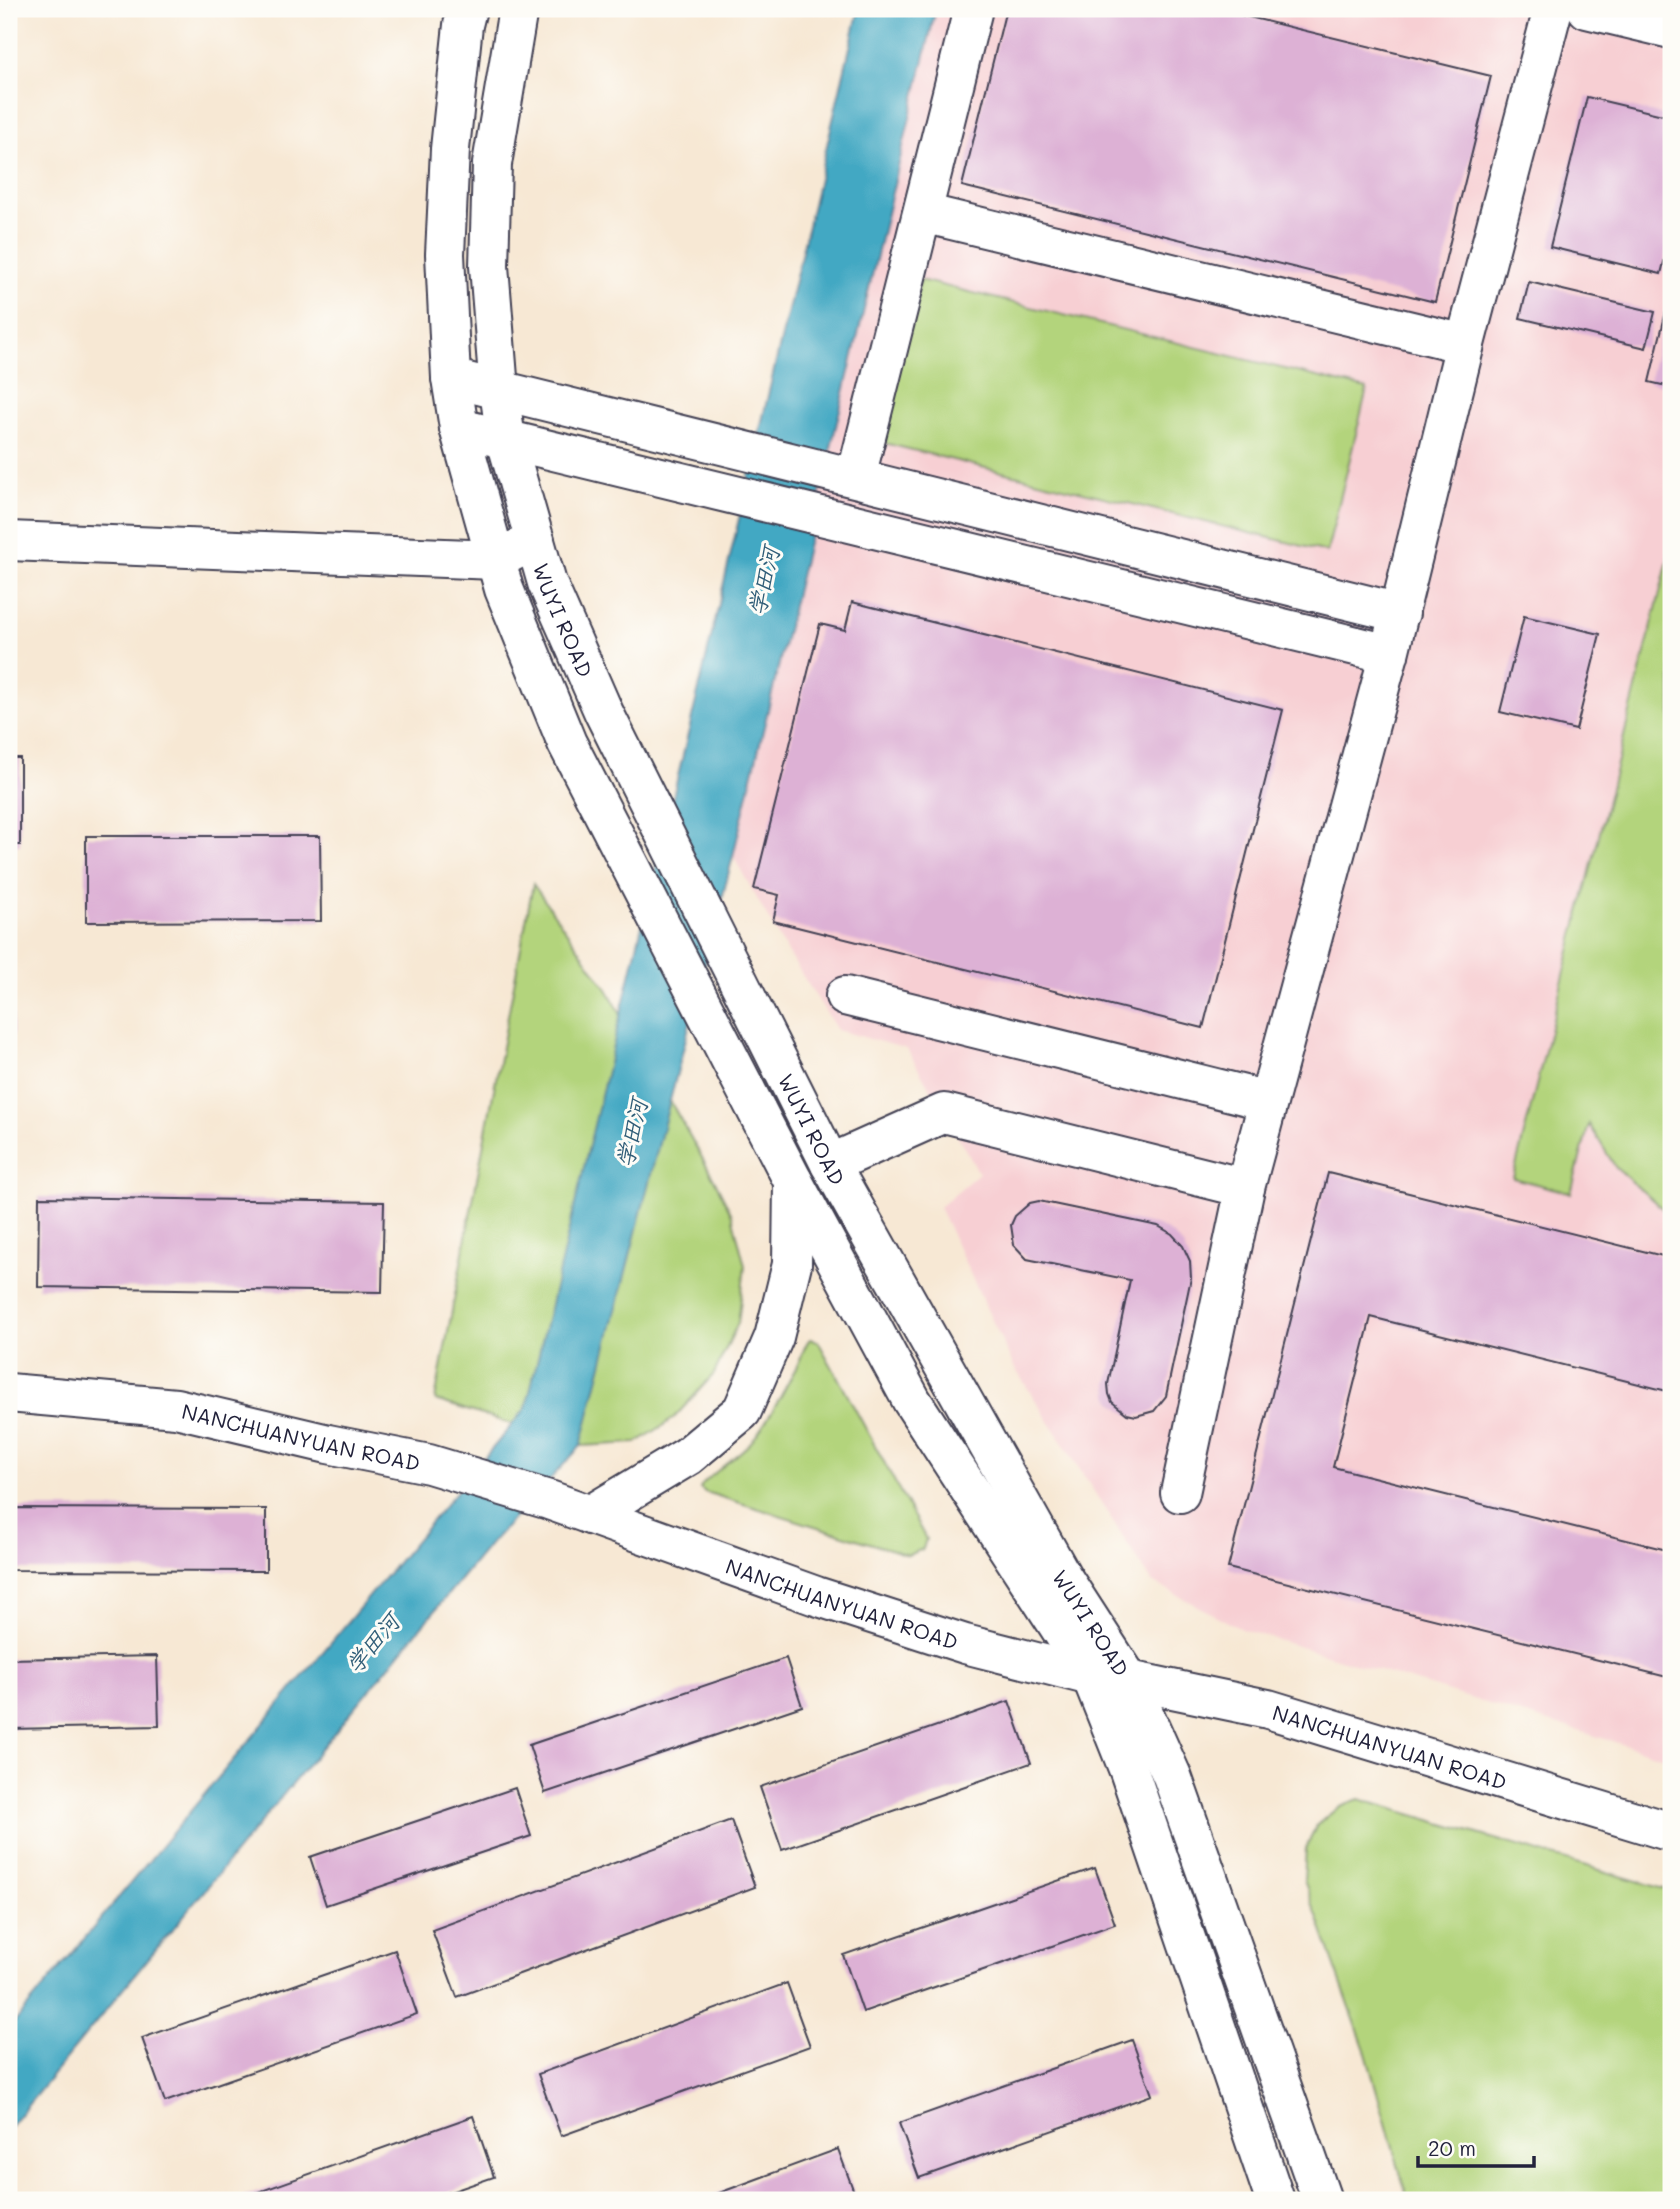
<svg xmlns="http://www.w3.org/2000/svg" width="1680" height="2209" font-family="Mali,'LXGW WenKai TC',sans-serif">
	<style>
		.built { fill: #f7cfd3 }
		.green { fill: #b3d47b; stroke: #6a7b5b; stroke-width: 2 }
		.water { fill: #43a8c3; stroke: #32657f; stroke-width: 2 }
		.building { fill: #ddb1d5 }
		.lines { fill: none; stroke-linecap: round; stroke-linejoin: round }
		.minor-casing { stroke: #424052; stroke-width: 42 }
		.major-casing { stroke: #424052; stroke-width: 42 }
		.minor { stroke: #fff; stroke-width: 38 }
		.major { stroke: #fff; stroke-width: 38 }
		.labels { text-anchor: middle; dominant-baseline: central; stroke-width: 6; stroke-linejoin: round; paint-order: stroke }
		.street-label { font-size: 21px; fill: #22223b; stroke: #fdfcf7 }
		.water-label { font-size: 23px; font-style: italic; fill: #315e78; stroke: #fdfcf7 }
	</style>
	<rect width="100%" height="100%" fill="#fdfcf7"/>
	<filter id="ink" filterUnits="userSpaceOnUse"><feTurbulence type="fractalNoise" baseFrequency=".0143" numOctaves="2"/><feDisplacementMap in="SourceGraphic" scale="14" xChannelSelector="R" yChannelSelector="G"/><feConvolveMatrix kernelMatrix="1 2 1 2 8 2 1 2 1" color-interpolation-filters="sRGB"/></filter>
	<filter id="wash" filterUnits="userSpaceOnUse"><feTurbulence type="fractalNoise" baseFrequency=".00686" numOctaves="4" result="noise"/><feDisplacementMap in="SourceGraphic" scale="28" xChannelSelector="R" yChannelSelector="G"/><feGaussianBlur stdDeviation="1.57" result="paint"/><feColorMatrix in="noise" values="0 0 0 0 0 0 0 0 0 0 0 0 0 0 0 0 0 1.4 0 .05"/><feComposite in="paint" operator="in"/></filter>
	<g filter="url(#wash)">
		<rect width="100%" height="100%" fill="#f7e8d4"/>
		<path class="built" d="M936,9H1671V1759L1241,1629L1152,1582L1014,1367L939,1207L979,1173L907,1049L837,1030L782,943L733,856Z"/>
		<g class="green">
			<path d="M920,280L1367,389L1327,552L880,442Z"/>
			<path d="M1671,549V1216L1616,1168L1589,1124L1571,1193L1513,1178Z"/>
			<path d="M533,884L607,989L714,1179L732,1215L745,1266L738,1323L714,1374L673,1419L636,1443L581,1446L435,1400Z"/>
			<path d="M810,1339L818,1341L926,1539L923,1549L908,1555L705,1492L700,1488C703,1480 742,1453 752,1441C770,1418 785,1389 799,1362C803,1354 804,1345 810,1339Z"/>
			<path d="M1359,1799L1671,1891V2196L1661,2200H1408L1365,2050L1304,1880L1306,1848L1317,1825L1340,1806Z"/>
		</g>
		<path class="water" d="M859,9H936L733,856L581,1446L487,1547L9,2128V2029L526,1408L701,680Z"/>
		<g id="blocks">
			<g class="building">
				<path d="M1006,9H1216L1491,76L1435,302L962,186Z"/>
				<path d="M1587,97L1671,117V234L1661,274L1550,247Z"/>
				<path d="M1529,282L1655,312L1646,348L1520,318Z"/>
				<path d="M1670,295H1671V387L1649,382Z"/>
				<path d="M852,602L1283,710L1203,1028L773,921L779,895L754,889L820,624L845,630Z"/>
				<path d="M1524,616L1600,634L1576,730L1500,712Z"/>
				<rect x="9" y="758" width="11" height="87"/>
				<path d="M86,836H320L321,921L86,922Z"/>
				<rect x="9" y="966" width="4" height="70"/>
				<path d="M1328,1173L1671,1258V1392L1371,1317L1333,1467L1671,1551V1678L1228,1568Z"/>
				<path d="M39,1197L384,1202L382,1292L38,1287Z"/>
				<path d="M1039,1201L1158,1226L1172,1234L1183,1246L1190,1261L1191,1278L1166,1396L1154,1411L1136,1416L1127,1414L1112,1402L1109,1394L1108,1384L1130,1280L1027,1259L1014,1245L1011,1225L1015,1216L1030,1203Z"/>
				<path d="M9,1508L266,1509V1571L9,1570Z"/>
				<path d="M157,1656L159,1726L9,1729V1659Z"/>
				<path d="M786,1658L802,1706L545,1793L529,1745Z"/>
				<path d="M1009,1701L1031,1763L782,1850L760,1787Z"/>
				<path d="M515,1788L531,1836L326,1905L310,1857Z"/>
				<path d="M731,1820L755,1887L457,1997L432,1930Z"/>
				<path d="M1095,1868L1115,1924L863,2012L843,1955Z"/>
				<path d="M395,1950L417,2014L165,2102L142,2038Z"/>
				<path d="M787,1983L810,2046L561,2136L538,2074Z"/>
				<path d="M1132,2040L1152,2095L919,2178L899,2123Z"/>
				<path d="M473,2116L494,2177L427,2200H236Z"/>
				<path d="M838,2149L857,2200H700Z"/>
			</g>
		</g>
	</g>
	<g filter="url(#ink)">
		<use href="#blocks" fill-opacity="0" stroke="#424052" stroke-width="2"/>
		<g class="lines">
			<defs>
				<g id="minor">
					<path d="M1587,9L1671,29"/>
					<path d="M923,213L1465,344"/>
					<path d="M451,378L1400,613"/>
					<path d="M459,428L1389,654"/>
					<path d="M856,477L973,9"/>
					<path d="M9,541L496,560L535,540"/>
					<path d="M845,996L1268,1101"/>
					<path d="M830,1164L944,1113L1245,1188"/>
					<path id="s1" d="M9,1393L176,1408L328,1444L429,1464L549,1500L816,1596L965,1644L1091,1676L1129,1680L1268,1709L1671,1832"/>
					<path d="M1180,1493L1245,1188L1389,654L1465,344L1553,9"/>
					<path d="M590,1515L688,1456L742,1411L774,1337L792,1264L793,1181"/>
				</g>
				<g id="major">
					<path d="M467,9L463,25L450,149L445,254L451,378L459,428L504,589L567,743L793,1181L912,1401L1091,1676L1129,1771L1275,2200"/>
					<path id="s2" d="M518,9L492,164L489,266L499,390L506,440L547,583L604,713L830,1164L1063,1578L1129,1680L1172,1776L1322,2200"/>
				</g>
			</defs>
			<use href="#minor" class="minor-casing"/>
			<use href="#major" class="major-casing"/>
			<use href="#minor" class="minor"/>
			<use href="#major" class="major"/>
		</g>
	</g>
	<g class="labels">
		<g class="street-label">
			<text stroke="none"><textPath href="#s2" startOffset="623">WUYI ROAD</textPath></text>
			<text stroke="none"><textPath href="#s2" startOffset="1190">WUYI ROAD</textPath></text>
			<text stroke="none"><textPath href="#s1" startOffset="296">NANCHUANYUAN ROAD</textPath></text>
			<text stroke="none"><textPath href="#s1" startOffset="863">NANCHUANYUAN ROAD</textPath></text>
			<text stroke="none"><textPath href="#s2" startOffset="1757">WUYI ROAD</textPath></text>
			<text stroke="none"><textPath href="#s1" startOffset="1430">NANCHUANYUAN ROAD</textPath></text>
		</g>
		<g class="water-label">
			<text transform="translate(763 581) rotate(-77)">学田河</text>
			<text transform="translate(631 1133) rotate(-77)">学田河</text>
			<text transform="translate(372 1643) rotate(-50)">学田河</text>
		</g>
	</g>
	<rect width="1680" height="2209" fill="none" stroke="#fdfcf7" stroke-width="35"/>
	<path d="M1418 2156v10h116v-10" fill="none" stroke="#22223b" stroke-width="3.5"/>
	<text x="1428" y="2156" font-size="21" fill="#22223b" stroke="#fdfcf7" stroke-width="5" paint-order="stroke">20 m</text>
</svg>
